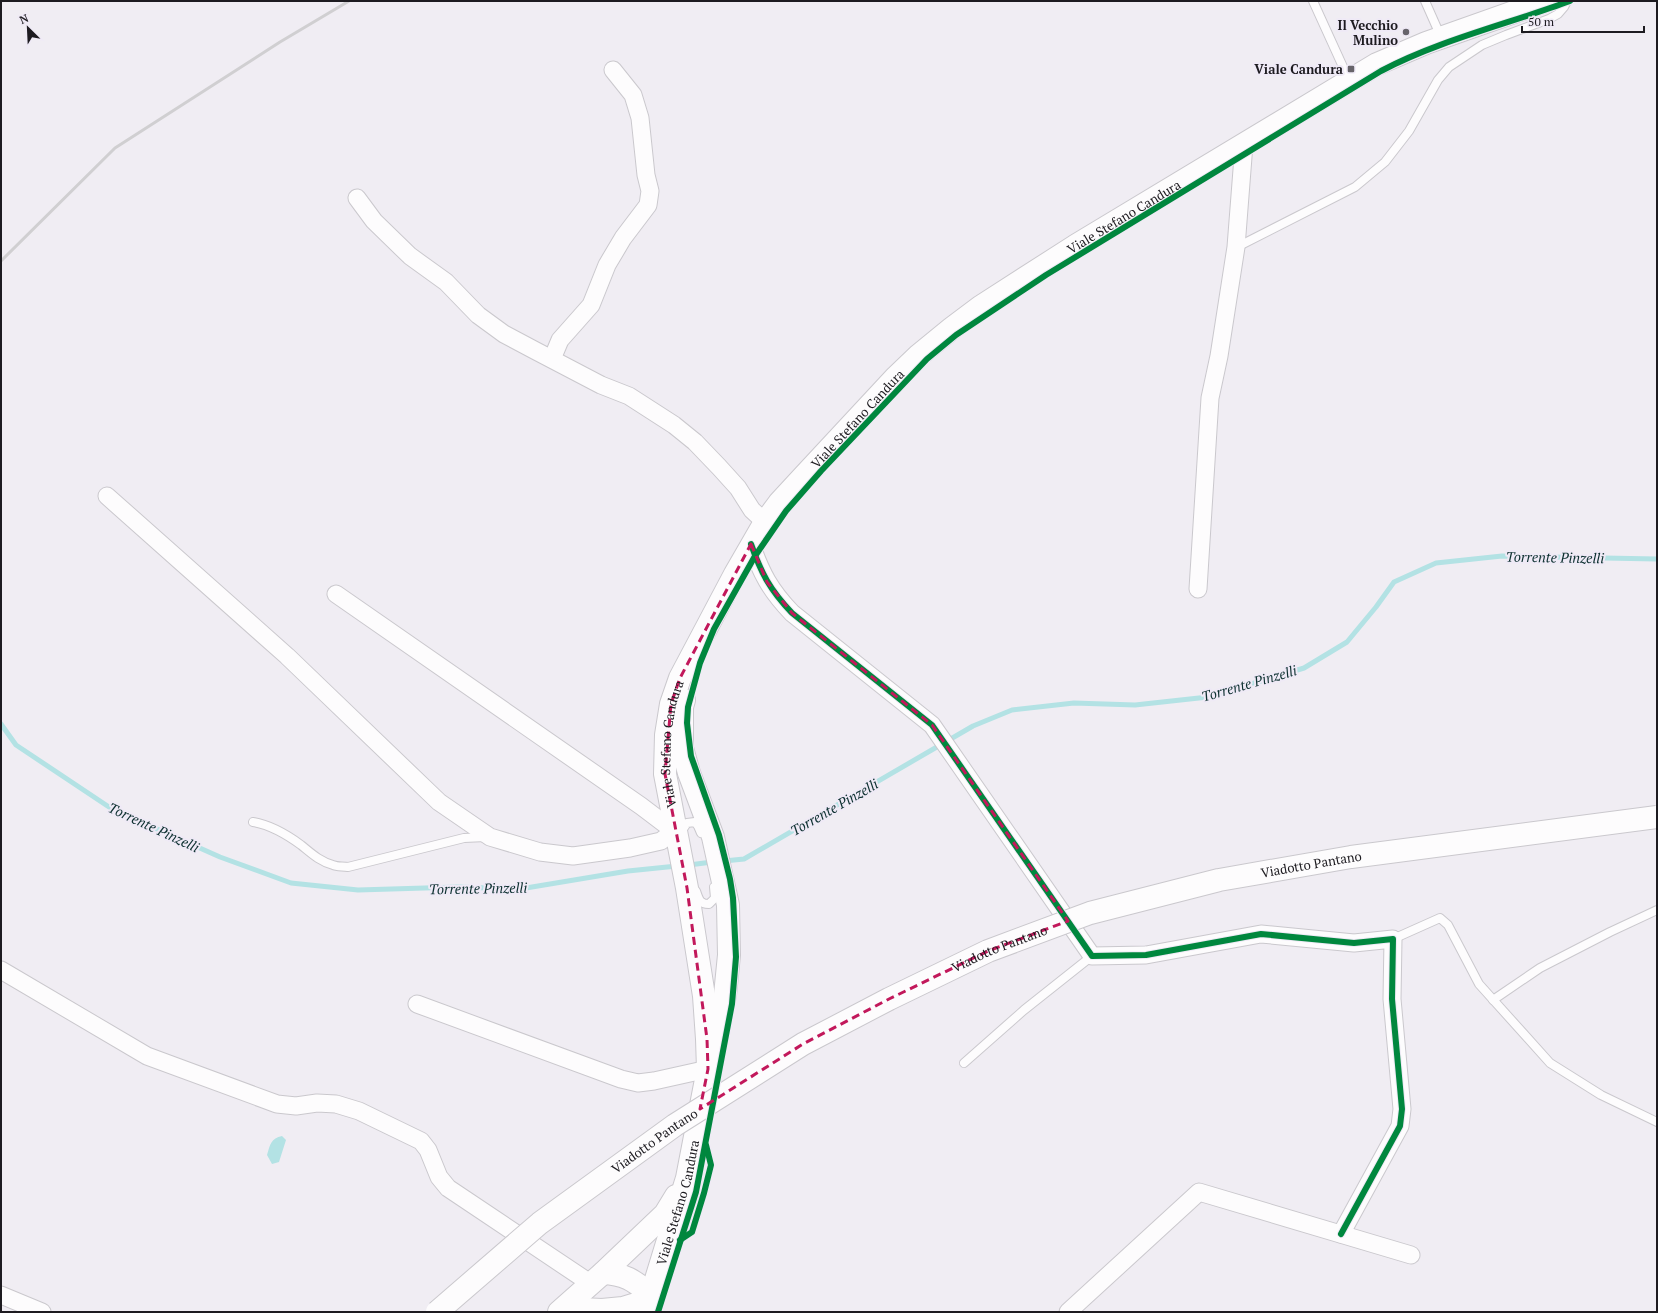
<svg xmlns="http://www.w3.org/2000/svg" width="1658" height="1313" font-family="'PT Serif',serif">
	<style>
		.water { fill: #b3e2e4 }
		.lines { fill: none; stroke-linecap: round; stroke-linejoin: round }
		.stream { stroke: #b3e2e4; stroke-width: 5 }
		.service-casing { stroke: #cac8cd; stroke-width: 10 }
		.minor-casing { stroke: #cac8cd; stroke-width: 19 }
		.secondary-casing { stroke: #cac8cd; stroke-width: 24 }
		.service { stroke: #fdfcfd; stroke-width: 8 }
		.minor { stroke: #fdfcfd; stroke-width: 17 }
		.secondary { stroke: #fdfcfd; stroke-width: 22 }
		.rail { stroke: #d0cfd1; stroke-width: 3 }
		.primary-bridge-casing { stroke: #cac8cd; stroke-width: 24; stroke-linecap: butt }
		.primary-bridge { stroke: #fdfcfd; stroke-width: 22 }
		.cycleway-casing { stroke: #efeaf6; stroke-width: 8 }
		.cycleway { stroke: #00873e; stroke-width: 6 }
		.marked { fill: none; stroke: #c2185b; stroke-width: 3; stroke-dasharray: 8 5; stroke-linejoin: round }
		.poi-dot { fill: #67646a; stroke: #efeaf6; stroke-width: 1.5 }
		.labels { text-anchor: middle; dominant-baseline: central; stroke-width: 4; stroke-linejoin: round; paint-order: stroke }
		.poi-label { font-size: 13px; font-weight: bold; fill: #1d1b20; stroke: #efeaf6; text-anchor: end }
		.street-label { font-size: 13px; fill: #1d1b20; stroke: #efeaf6 }
		.water-label { font-size: 14px; font-style: italic; fill: #0d3030; stroke: #efeaf6 }
	</style>
	<rect width="100%" height="100%" fill="#f0edf3"/>
	<path class="water" d="M282,1136L286,1140L279,1162L272,1164L267,1155C270,1145 271,1138 282,1136Z"/>
	<g class="lines">
		<g class="stream">
			<path d="M1,724L16,745L112,809L220,857L291,883L358,890L458,887L520,889L628,871L677,866"/>
			<path d="M724,861L744,859L973,726L1012,710L1074,703L1135,705L1208,697L1304,668L1347,642L1376,607L1394,582L1436,563L1502,556L1657,559"/>
			<path d="M689,865L712,862"/>
		</g>
		<defs>
			<g id="service">
				<path d="M1313,1L1349,80"/>
				<path d="M1425,1L1441,37"/>
				<path d="M1237,247L1355,187L1385,162L1409,131L1438,80L1449,67L1482,45L1506,35L1549,19L1558,14L1564,7L1567,1"/>
				<path d="M253,822C271,825 286,834 301,845C311,853 319,861 333,865C337,867 343,866 348,867L464,838L486,837"/>
				<path d="M683,833V829L687,823L695,822L698,826L701,833"/>
				<path d="M696,891C699,900 700,904 709,904L715,898L714,887"/>
				<path d="M1393,939L1440,918L1448,925L1479,984L1550,1063L1601,1095L1657,1122"/>
				<path d="M1493,1000L1540,968L1610,932L1657,910"/>
				<path d="M964,1063L1024,1010L1092,956"/>
			</g>
			<g id="minor">
				<path d="M357,198L374,221L410,256L446,282L478,315L504,334L536,351L601,385L629,396L674,425L695,442L719,467L738,488L752,510L765,522"/>
				<path d="M552,359L560,340L591,305L607,265L623,238L648,205L650,191L646,175L640,118L633,95L613,70"/>
				<path d="M107,496L287,656L439,802L490,837L540,852L573,856L630,848L661,841L674,831L641,806L336,594"/>
				<path d="M751,544C761,573 770,590 792,613L932,725L1092,956L1146,955L1261,934L1354,943L1393,939L1392,999L1402,1109L1400,1126L1341,1234"/>
				<path d="M1198,589L1210,398L1219,356L1236,247L1244,144"/>
				<path d="M1,970L147,1056L277,1104L296,1106L317,1103L336,1104L359,1111L421,1141L428,1150L439,1177L448,1188L590,1283"/>
				<path d="M417,1004L621,1079L638,1083L654,1081L708,1069"/>
				<path d="M1,1295L42,1312"/>
				<path d="M1068,1312L1199,1192L1411,1255"/>
			</g>
			<g id="secondary">
				<path id="s1" d="M708,1069L707,1039L704,996L687,888L665,774L666,735L671,704L680,678L735,574L765,522L779,503L803,477L895,378L919,355L952,328L980,307L1075,246L1377,64L1426,43L1545,1"/>
				<path d="M559,1312L603,1273L665,1214L676,1196"/>
				<path d="M561,1312L581,1309L602,1310L623,1308L636,1304L652,1295C634,1281 626,1274 603,1273"/>
				<path id="s2" d="M646,1312L687,1178L708,1069L717,1034L725,995L729,955L728,905L713,837L689,773L682,748V707L684,700"/>
			</g>
		</defs>
		<use href="#service" class="service-casing"/>
		<use href="#minor" class="minor-casing"/>
		<use href="#secondary" class="secondary-casing"/>
		<use href="#service" class="service"/>
		<use href="#minor" class="minor"/>
		<use href="#secondary" class="secondary"/>
		<path class="rail" d="M1,261L115,148L280,42L349,1"/>
		<defs>
			<g id="primary-bridge">
				<path id="s3" d="M437,1312L540,1223L675,1125L803,1044L889,999L988,951L1090,913L1219,880L1351,857L1657,817"/>
			</g>
		</defs>
		<use href="#primary-bridge" class="primary-bridge-casing"/>
		<use href="#primary-bridge" class="primary-bridge"/>
		<defs>
			<g id="cycleway">
				<path d="M751,544C761,573 770,590 792,613L932,725L1092,956L1146,955L1261,934L1354,943L1393,939L1392,999L1402,1109L1400,1126L1341,1234"/>
				<path d="M680,1240L692,1232L704,1193L711,1165L706,1145"/>
				<path d="M658,1312L696,1192L732,1004L736,957L733,898L730,879L719,835L691,756L687,723L688,707L700,663L714,629L755,556L786,511L821,471L927,359L956,335L1046,275L1381,71C1440,40 1508,24 1570,1"/>
			</g>
		</defs>
		<use href="#cycleway" class="cycleway-casing"/>
		<use href="#cycleway" class="cycleway"/>
	</g>
	<path class="marked" d="M751,544L767,582L792,613L932,725L1068,921L988,951L889,999L803,1044L700,1109L708,1069L707,1039L687,888L665,774L671,704L680,678Z"/>
	<g class="poi-dot">
		<circle cx="1406" cy="32" r="4"/>
		<rect x="1347" y="65" width="8" height="8" rx="2"/>
	</g>
	<g class="labels">
		<g class="poi-label">
			<text x="1398" y="25">Il Vecchio<tspan x="1398" dy="15">Mulino</tspan></text>
			<text x="1343" y="69">Viale Candura</text>
		</g>
		<g class="street-label">
			<text stroke="none"><textPath href="#s1" startOffset="1049">Viale Stefano Candura</textPath></text>
			<text stroke="none"><textPath href="#s1" startOffset="713">Viale Stefano Candura</textPath></text>
			<text stroke="none"><textPath href="#s1" startOffset="329">Viale Stefano Candura</textPath></text>
			<text stroke="none"><textPath href="#s3" startOffset="997">Viadotto Pantano</textPath></text>
			<text stroke="none"><textPath href="#s3" startOffset="673">Viadotto Pantano</textPath></text>
			<text stroke="none"><textPath href="#s3" startOffset="277">Viadotto Pantano</textPath></text>
			<text stroke="none"><textPath href="#s2" startOffset="114">Viale Stefano Candura</textPath></text>
		</g>
		<g class="water-label">
			<text transform="translate(1555 557) rotate(1)">Torrente Pinzelli</text>
			<text transform="translate(1249 683) rotate(-16)">Torrente Pinzelli</text>
			<text transform="translate(834 807) rotate(-30)">Torrente Pinzelli</text>
			<text transform="translate(154 827) rotate(25)">Torrente Pinzelli</text>
			<text transform="translate(478 888) rotate(-1)">Torrente Pinzelli</text>
		</g>
	</g>
	<rect width="1658" height="1313" fill="none" stroke="#1d1b20" stroke-width="4"/>
	<g transform="translate(28 28) rotate(336)" stroke="#efeaf6" stroke-width="3" paint-order="stroke">
	<path d="M0-3L7 15L0 10L-7 15Z" fill="#1d1b20"/>
	<text y="-6" font-size="11" font-weight="bold" text-anchor="middle" fill="#1d1b20">N</text>
	</g>
	<path d="M1522 26v6h122v-6" fill="none" stroke="#1d1b20" stroke-width="2"/>
	<text x="1528" y="26" font-size="12" fill="#1d1b20" stroke="#efeaf6" stroke-width="3" paint-order="stroke">50 m</text>
</svg>
